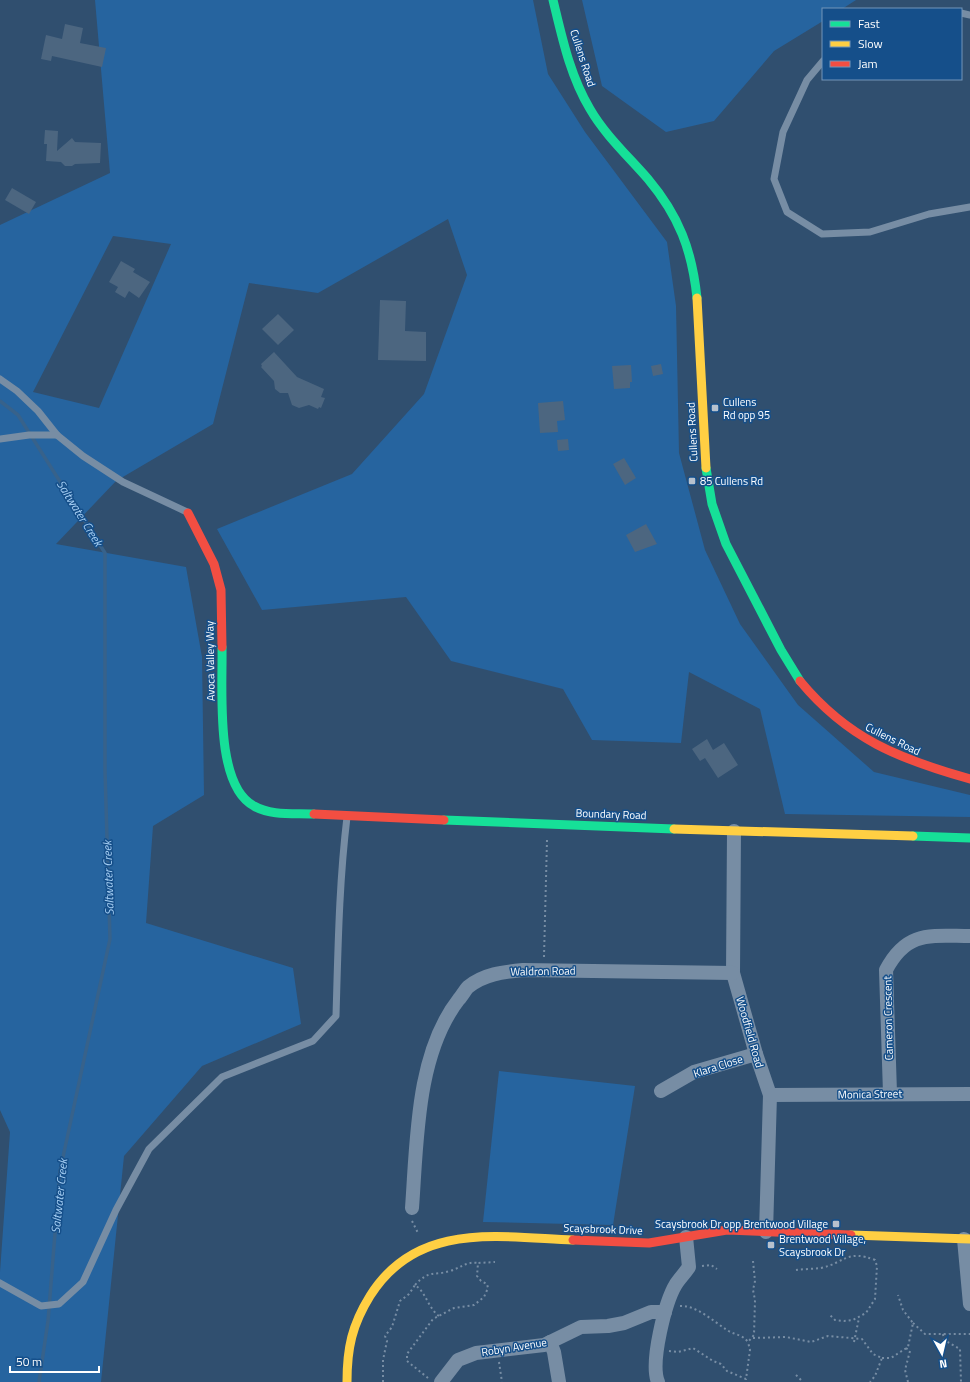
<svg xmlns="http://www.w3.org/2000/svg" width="970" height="1382" font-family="'Titillium Web',sans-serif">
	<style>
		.green { fill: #26649f; fill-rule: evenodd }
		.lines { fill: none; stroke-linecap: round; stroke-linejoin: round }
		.stream { stroke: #37628b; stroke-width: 3.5 }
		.building { fill: #4c6680 }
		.path { stroke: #778da4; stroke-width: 2; stroke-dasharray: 2 3; stroke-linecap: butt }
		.lane { stroke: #778da4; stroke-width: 7 }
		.street { stroke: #778da4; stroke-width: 14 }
		.fast { stroke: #16e098; stroke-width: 9 }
		.slow { stroke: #ffcf43; stroke-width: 9 }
		.jam { stroke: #f24e42; stroke-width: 9 }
		.path-bridge { stroke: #778da4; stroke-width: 2; stroke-dasharray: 2 3; stroke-linecap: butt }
		.poi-dot { fill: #b7c1cd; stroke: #154f8a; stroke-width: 1.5 }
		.labels { text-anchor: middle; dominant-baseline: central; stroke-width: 3; stroke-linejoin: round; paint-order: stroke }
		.street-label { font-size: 11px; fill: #fff; stroke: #154f8a }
		.poi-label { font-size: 11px; fill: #fff; stroke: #154f8a; text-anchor: start }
		.water-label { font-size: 12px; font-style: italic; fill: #a8d1f6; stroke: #154f8a }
	</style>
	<rect width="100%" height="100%" fill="#304f6f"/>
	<g class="green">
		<path d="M95,0H533L548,74L585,132L667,242L676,306L679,453L705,550L740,624L798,705L874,772L970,795V817L785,814L760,709L689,672L681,743L592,740L563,689L451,661L406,597L262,610L217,529L352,474L424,394L467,275L448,219L318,293L249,283L213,424L116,481L56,544L186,567L202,657L204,795L153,826L146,923L293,968L301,1024L202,1066L124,1156L101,1382H0V1272L10,1132L0,1110V225L110,173ZM113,236L171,244L99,408L33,392Z"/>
		<path d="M582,0H856L842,9H823V21L774,51L714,121L666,132L602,86Z"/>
		<path d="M499,1071L635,1086L613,1225L483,1222Z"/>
	</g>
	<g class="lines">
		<path class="stream" d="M0,401L18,415L105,553V771L110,939L60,1171L48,1321L39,1382"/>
	</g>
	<g class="building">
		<path d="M65,24L83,28L80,43L106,48L102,67L52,56L51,61L41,59L46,35L62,39Z"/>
		<path d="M45,130L58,131L57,151L72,138L75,142L101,143L100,163L75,164L72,166H65L61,162L46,161L47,144H44Z"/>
		<path d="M12,188L36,202L29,214L5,200Z"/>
		<path d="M121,261L135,269L133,272L150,282L139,298L129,291L125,298L115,292L118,287L109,282Z"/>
		<path d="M380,300L406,301L405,331L426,332V361L378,360Z"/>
		<path d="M278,314L294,330L278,345L262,329Z"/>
		<path d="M274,352L297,377L324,389L321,397L325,398L321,408L319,407L318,409L309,405L299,408L292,405L288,393H280L275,389L274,381L261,367L262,366L261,364Z"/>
		<path d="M661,364L663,374L653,376L651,366Z"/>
		<path d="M631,365L632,382H630V388L614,389L612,366Z"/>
		<path d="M563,401L565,420L557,421L558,432L540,433L538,403Z"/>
		<path d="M568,439L569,450L558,451L557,440Z"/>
		<path d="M624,458L636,478L625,485L613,464Z"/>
		<path d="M646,524L657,544L635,552L626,535Z"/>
		<path d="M707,739L713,750L724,743L738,765L718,778L705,758L700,761L692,749Z"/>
	</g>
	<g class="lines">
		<g class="path">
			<path d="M544,957L547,840"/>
			<path d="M412,1221L418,1233"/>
			<path d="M702,1266L711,1265L717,1269"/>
			<path d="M796,1270C804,1269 813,1269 821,1268C844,1263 847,1249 875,1260L877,1266L875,1299L866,1313L853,1320L844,1321L835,1320L830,1315"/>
			<path d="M415,1285C430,1269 434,1276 450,1271C460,1268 467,1261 478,1263"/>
			<path d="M680,1306C696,1305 713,1321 727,1330C734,1335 742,1334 748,1342L754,1335L755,1300L753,1290L755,1281L753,1261"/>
			<path d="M913,1323L925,1334H970"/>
			<path d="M943,1334L944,1340L960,1349L961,1382"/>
			<path d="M753,1338L786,1337L811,1342L828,1336L862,1339L873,1354L882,1358L875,1376L870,1382"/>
			<path d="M906,1348L910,1351L905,1370L908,1382"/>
			<path d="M669,1351L678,1352L693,1348L713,1361L721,1364L727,1371L746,1379L750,1350L748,1342"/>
			<path d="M882,1358H891L908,1347L913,1323L903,1310L898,1295"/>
			<path d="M499,1362L502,1382"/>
			<path d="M796,1375L803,1382"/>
			<path d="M428,1378L407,1361V1354L433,1319L454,1308L474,1305L484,1297L488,1288L487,1284L481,1281L477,1276L478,1263L495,1262"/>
			<path d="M383,1382V1360L387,1341L385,1336L392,1327L400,1301L409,1294L415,1285C426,1292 428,1308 439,1316"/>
		</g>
		<g class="lane">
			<path d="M961,13L970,15"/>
			<path d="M823,61L807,80L783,132L774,179L787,212L822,234L870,232L929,214L970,207"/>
			<path d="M0,379L17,391L38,411L57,435L83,456L123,482L187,512"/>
			<path d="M0,439L29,435H57"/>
			<path d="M0,1283L41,1306L59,1304L83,1282L116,1210L149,1149L222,1077L313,1041L336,1016C338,949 339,883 347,817"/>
		</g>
		<g class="street">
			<path d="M734,831L733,973L756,1054L770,1095L766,1232"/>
			<path d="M661,1091L694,1072L756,1054"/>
			<path d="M890,1093L886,970C907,930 931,936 970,936"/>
			<path d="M770,1095L970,1094"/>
			<path d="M412,1208C417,1141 416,1054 459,999C462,996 465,990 468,987C484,974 503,972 523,970L733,973"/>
			<path d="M964,1239L970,1304"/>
			<path d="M550,1342L554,1352L559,1382"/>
			<path d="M441,1382L458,1360L476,1353L544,1345L581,1327L608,1326L624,1323L651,1312H665"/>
			<path d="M658,1382C650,1363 665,1302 676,1284C680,1278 685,1273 689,1267L686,1237"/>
		</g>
		<g class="fast">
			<path d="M553,0C562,37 570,76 590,109C605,135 628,156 648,179C679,216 692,250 697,298"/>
			<path d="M706,468L712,504L726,544L781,650L800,681"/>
			<path d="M222,647C223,687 214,785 254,806C271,816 294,813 314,814"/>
			<path d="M444,820L674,829"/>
			<path d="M913,836L970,838"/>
		</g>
		<g class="slow">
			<path d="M697,298L706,468"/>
			<path d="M674,829L913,836"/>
			<path d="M851,1235L970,1239"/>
			<path d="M347,1382C347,1348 352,1325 370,1296C417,1221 498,1237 573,1240"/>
		</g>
		<g class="jam">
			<path d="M188,513L214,564L221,590L222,647"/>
			<path d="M800,681C848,739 899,759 970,779"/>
			<path d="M314,814L444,820"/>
			<path d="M573,1240L649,1243L727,1230L851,1235"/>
		</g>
		<path class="path-bridge" d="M854,1342L859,1318"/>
	</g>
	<g class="poi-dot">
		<rect x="711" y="404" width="8" height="8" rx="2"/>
		<rect x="688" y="477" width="8" height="8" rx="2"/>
		<rect x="832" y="1220" width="8" height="8" rx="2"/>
		<rect x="767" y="1241" width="8" height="8" rx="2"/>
	</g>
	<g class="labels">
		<g class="street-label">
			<text transform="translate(583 58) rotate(72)">Cullens Road</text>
			<text transform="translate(692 432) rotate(-93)">Cullens Road</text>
			<text transform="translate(210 661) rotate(-91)">Avoca Valley Way</text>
			<text transform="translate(893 739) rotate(26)">Cullens Road</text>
			<text transform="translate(611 814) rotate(2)">Boundary Road</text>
			<text transform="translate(543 971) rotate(-1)">Waldron Road</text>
			<text transform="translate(888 1018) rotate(-91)">Cameron Crescent</text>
			<text transform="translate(750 1032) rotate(74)">Woodfield Road</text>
			<text transform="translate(718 1066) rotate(-18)">Klara Close</text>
			<text transform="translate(870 1094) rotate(-1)">Monica Street</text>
			<text transform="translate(603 1229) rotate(2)">Scaysbrook Drive</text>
			<text transform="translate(514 1347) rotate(-9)">Robyn Avenue</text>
		</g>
		<g class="poi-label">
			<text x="723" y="402">Cullens<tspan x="723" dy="13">Rd opp 95</tspan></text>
			<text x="700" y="481">85 Cullens Rd</text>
			<text x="828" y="1224" text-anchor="end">Scaysbrook Dr opp Brentwood Village</text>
			<text x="779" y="1239">Brentwood Village,<tspan x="779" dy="13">Scaysbrook Dr</tspan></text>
		</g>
		<g class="water-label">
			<text transform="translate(80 513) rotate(58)">Saltwater Creek</text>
			<text transform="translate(108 878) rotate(-92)">Saltwater Creek</text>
			<text transform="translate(59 1196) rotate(-84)">Saltwater Creek</text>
		</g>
	</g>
	<rect x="822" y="8" width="140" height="72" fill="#154f8a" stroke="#7395b9"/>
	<rect x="830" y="21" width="20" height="6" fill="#16e098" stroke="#7395b9"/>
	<text x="858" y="28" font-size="12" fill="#ffffff">Fast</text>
	<rect x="830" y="41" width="20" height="6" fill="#ffcf43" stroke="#7395b9"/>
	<text x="858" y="48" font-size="12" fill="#ffffff">Slow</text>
	<rect x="830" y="61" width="20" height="6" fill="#f24e42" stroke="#7395b9"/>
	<text x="858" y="68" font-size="12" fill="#ffffff">Jam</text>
	<g transform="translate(942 1354) rotate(172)" stroke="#154f8a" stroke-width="3" paint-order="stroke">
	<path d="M0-3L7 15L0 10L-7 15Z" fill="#ffffff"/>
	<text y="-6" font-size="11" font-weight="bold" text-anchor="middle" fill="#ffffff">N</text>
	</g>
	<path d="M10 1366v6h89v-6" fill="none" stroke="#ffffff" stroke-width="2"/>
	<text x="16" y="1366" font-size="12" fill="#ffffff" stroke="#154f8a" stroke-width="3" paint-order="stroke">50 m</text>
</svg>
